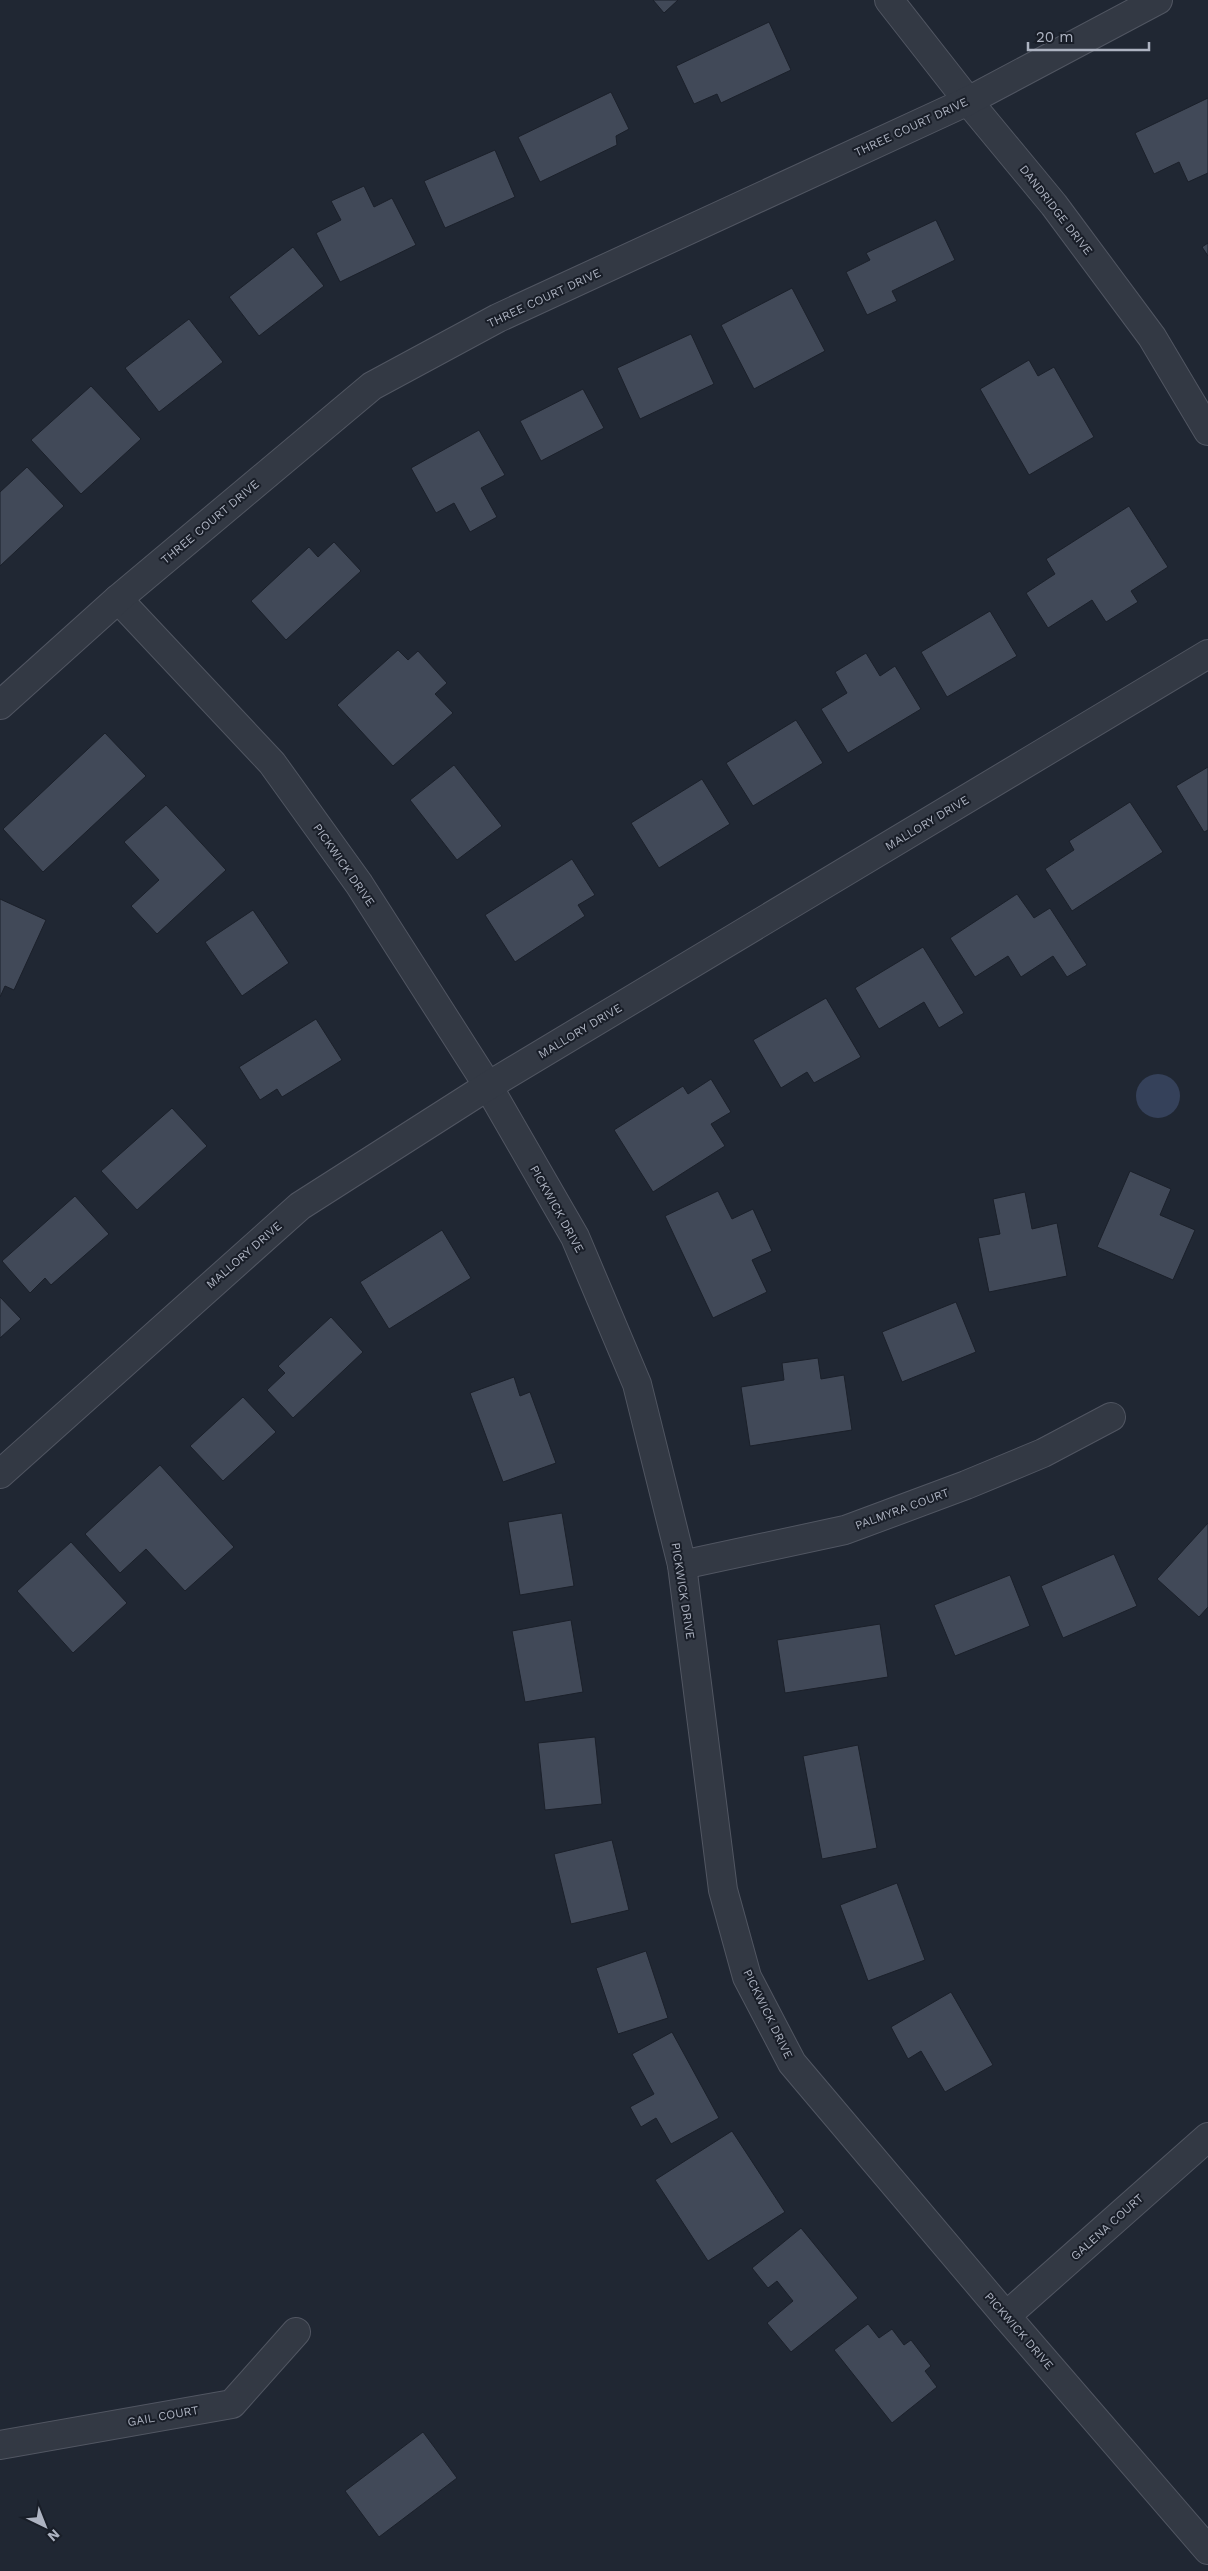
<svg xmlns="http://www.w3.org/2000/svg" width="1208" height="2571" font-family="'Work Sans',sans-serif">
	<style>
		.water { fill: #35415a }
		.building { fill: #414958; stroke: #1b202a }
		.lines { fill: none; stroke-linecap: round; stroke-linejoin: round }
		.minor-casing { stroke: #515662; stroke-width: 30 }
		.minor { stroke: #333944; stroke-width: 28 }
		.labels { text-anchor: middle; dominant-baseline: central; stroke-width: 4; stroke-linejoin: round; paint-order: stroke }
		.street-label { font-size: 12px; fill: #adb3c1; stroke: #191e28 }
	</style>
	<rect width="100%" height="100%" fill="#202733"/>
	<circle class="water" cx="1158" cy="1096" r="22"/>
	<g class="building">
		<path d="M653,0H678L664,13Z"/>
		<path d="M769,22L791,70L721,103L717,94L694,104L676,66Z"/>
		<path d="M611,92L629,129L616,136L617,145L540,182L518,137Z"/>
		<path d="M1208,98V173L1188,182L1179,162L1154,174L1135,133Z"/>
		<path d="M495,150L515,197L445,228L424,181Z"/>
		<path d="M364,186L374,207L392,198L416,245L340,282L316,233L341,220L331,201Z"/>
		<path d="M936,220L955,260L892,291L897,301L867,315L846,272L870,260L866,253Z"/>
		<path d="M1208,243V256L1202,247Z"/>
		<path d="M293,247L324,286L259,336L229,297Z"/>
		<path d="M792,288L825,351L754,389L721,325Z"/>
		<path d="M189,319L223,362L159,412L125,368Z"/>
		<path d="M691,334L714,384L640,419L617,368Z"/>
		<path d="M1029,360L1038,376L1054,367L1094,437L1029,475L980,389Z"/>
		<path d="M91,386L141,439L81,494L31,440Z"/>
		<path d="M583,389L604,428L541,461L520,421Z"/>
		<path d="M479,430L505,475L481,488L497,517L470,532L454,503L436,513L411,468Z"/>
		<path d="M27,467L64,506L0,566V492Z"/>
		<path d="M1129,506L1168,567L1131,591L1138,602L1106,622L1092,600L1048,628L1026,593L1055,574L1046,559Z"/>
		<path d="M334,542L361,571L286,640L251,601L309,547L318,557Z"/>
		<path d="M990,611L1017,656L947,697L921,652Z"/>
		<path d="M398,650L408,660L418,651L447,683L435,694L453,713L393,766L337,705Z"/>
		<path d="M866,653L880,676L895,666L921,709L848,753L821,709L847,693L835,672Z"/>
		<path d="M796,720L823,763L753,806L726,763Z"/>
		<path d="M105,733L146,776L43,872L3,829Z"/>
		<path d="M454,765L502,826L457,860L410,800Z"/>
		<path d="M1208,767V830L1204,832L1176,786Z"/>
		<path d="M702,779L730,824L659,868L631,823Z"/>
		<path d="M1130,802L1163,852L1072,911L1045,869L1074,850L1069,841Z"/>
		<path d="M166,805L226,870L157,934L131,906L159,880L124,842Z"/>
		<path d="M572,859L595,895L578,905L585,916L515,962L485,915Z"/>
		<path d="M1017,894L1034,918L1050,908L1087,965L1067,977L1053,956L1021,977L1008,956L975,977L950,938Z"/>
		<path d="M0,899L46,920L14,990L5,986L0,997Z"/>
		<path d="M253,910L289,963L242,996L205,942Z"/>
		<path d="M923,947L964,1013L939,1028L924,1002L879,1029L855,988Z"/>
		<path d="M826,998L861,1057L814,1083L807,1072L781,1088L753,1040Z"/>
		<path d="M316,1019L342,1060L282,1097L277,1089L260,1100L239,1067Z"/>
		<path d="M711,1079L731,1112L711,1124L725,1146L653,1192L614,1130L683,1086L688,1094Z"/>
		<path d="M172,1108L207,1146L137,1210L101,1171Z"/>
		<path d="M1130,1171L1171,1189L1160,1215L1195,1230L1173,1280L1097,1247Z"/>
		<path d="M718,1191L732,1219L753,1209L772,1251L752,1260L767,1292L713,1318L665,1216Z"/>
		<path d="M1025,1192L1032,1229L1057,1223L1067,1276L989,1292L978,1238L1000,1234L993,1199Z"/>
		<path d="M75,1196L109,1234L51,1285L45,1278L30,1293L2,1261Z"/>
		<path d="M442,1230L471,1278L389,1329L360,1282Z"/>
		<path d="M0,1297L21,1319L0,1338Z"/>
		<path d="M956,1302L976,1352L902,1382L882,1332Z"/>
		<path d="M331,1317L363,1352L293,1418L267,1390L285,1373L278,1366Z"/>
		<path d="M818,1358L821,1379L844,1375L852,1430L750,1446L741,1387L784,1380L782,1363Z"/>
		<path d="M514,1377L520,1396L530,1392L556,1463L503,1482L470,1393Z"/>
		<path d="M243,1397L276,1432L223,1481L190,1446Z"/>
		<path d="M160,1465L234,1547L185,1591L146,1549L120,1573L85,1534Z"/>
		<path d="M562,1513L574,1586L520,1595L508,1522Z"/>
		<path d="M1208,1523V1607L1199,1617L1157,1579Z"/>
		<path d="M71,1542L127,1603L73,1653L17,1591Z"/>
		<path d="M1114,1554L1137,1606L1063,1638L1041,1586Z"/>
		<path d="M1010,1575L1030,1626L955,1656L934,1605Z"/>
		<path d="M571,1620L583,1692L525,1702L512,1631Z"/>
		<path d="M880,1624L888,1677L785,1693L777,1640Z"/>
		<path d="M595,1737L602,1804L545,1810L538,1743Z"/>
		<path d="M858,1745L877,1848L822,1859L803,1756Z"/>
		<path d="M612,1840L629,1910L571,1924L554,1854Z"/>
		<path d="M897,1883L925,1960L868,1981L840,1905Z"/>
		<path d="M646,1951L668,2018L618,2034L596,1968Z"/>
		<path d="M951,1992L993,2065L945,2092L921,2051L908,2059L891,2027Z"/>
		<path d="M672,2032L719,2118L671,2144L656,2118L641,2127L630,2107L654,2094L632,2054Z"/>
		<path d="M732,2131L785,2212L708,2261L655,2180Z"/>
		<path d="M801,2228L858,2298L791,2352L767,2323L793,2301L777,2281L768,2288L752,2268Z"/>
		<path d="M868,2324L879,2338L892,2329L904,2345L911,2340L931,2366L925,2371L937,2387L892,2423L834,2350Z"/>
		<path d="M423,2432L457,2478L379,2537L345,2491Z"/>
	</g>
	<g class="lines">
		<defs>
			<g id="minor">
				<path d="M889,0L968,101L1054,205L1152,337L1208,431"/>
				<path d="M118,599L272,763L359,884L488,1086L575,1237L637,1384L682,1565L723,1890L747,1977L792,2063L1006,2316L1208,2550"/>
				<path d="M0,705L118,599L372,386L498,318L968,101L1158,0"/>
				<path d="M0,1474L300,1206L488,1086L1208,654"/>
				<path d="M682,1565L845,1530L966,1485L1043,1453L1111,1417"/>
				<path d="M1006,2316L1208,2137"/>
				<path d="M0,2445L232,2404L296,2332"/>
			</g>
		</defs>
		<use href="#minor" class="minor-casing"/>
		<use href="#minor" class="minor"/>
	</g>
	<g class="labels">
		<g class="street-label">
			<text transform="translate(911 127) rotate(-25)">THREE COURT DRIVE</text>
			<text transform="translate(1056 210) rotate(52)">DANDRIDGE DRIVE</text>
			<text transform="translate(544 298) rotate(-25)">THREE COURT DRIVE</text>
			<text transform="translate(210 522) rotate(-40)">THREE COURT DRIVE</text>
			<text transform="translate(927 823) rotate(-31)">MALLORY DRIVE</text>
			<text transform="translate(344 865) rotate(55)">PICKWICK DRIVE</text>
			<text transform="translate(580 1031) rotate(-31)">MALLORY DRIVE</text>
			<text transform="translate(557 1209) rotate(61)">PICKWICK DRIVE</text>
			<text transform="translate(244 1255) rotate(-41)">MALLORY DRIVE</text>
			<text transform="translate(902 1509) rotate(-20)">PALMYRA COURT</text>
			<text transform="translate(683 1591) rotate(81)">PICKWICK DRIVE</text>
			<text transform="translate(768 2014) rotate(64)">PICKWICK DRIVE</text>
			<text transform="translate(1107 2227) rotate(-42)">GALENA COURT</text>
			<text transform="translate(1019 2331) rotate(49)">PICKWICK DRIVE</text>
			<text transform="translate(163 2416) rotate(-10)">GAIL COURT</text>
		</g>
	</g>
	<g transform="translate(45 2526) rotate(137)" stroke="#191e28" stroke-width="4" paint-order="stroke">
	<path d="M0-4L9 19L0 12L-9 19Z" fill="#adb3c1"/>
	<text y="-8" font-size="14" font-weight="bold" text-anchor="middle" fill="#adb3c1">N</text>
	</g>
	<path d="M1028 42v8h121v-8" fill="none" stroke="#adb3c1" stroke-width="2.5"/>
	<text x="1036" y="42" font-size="15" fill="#adb3c1" stroke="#191e28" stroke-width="4" paint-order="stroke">20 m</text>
</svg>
